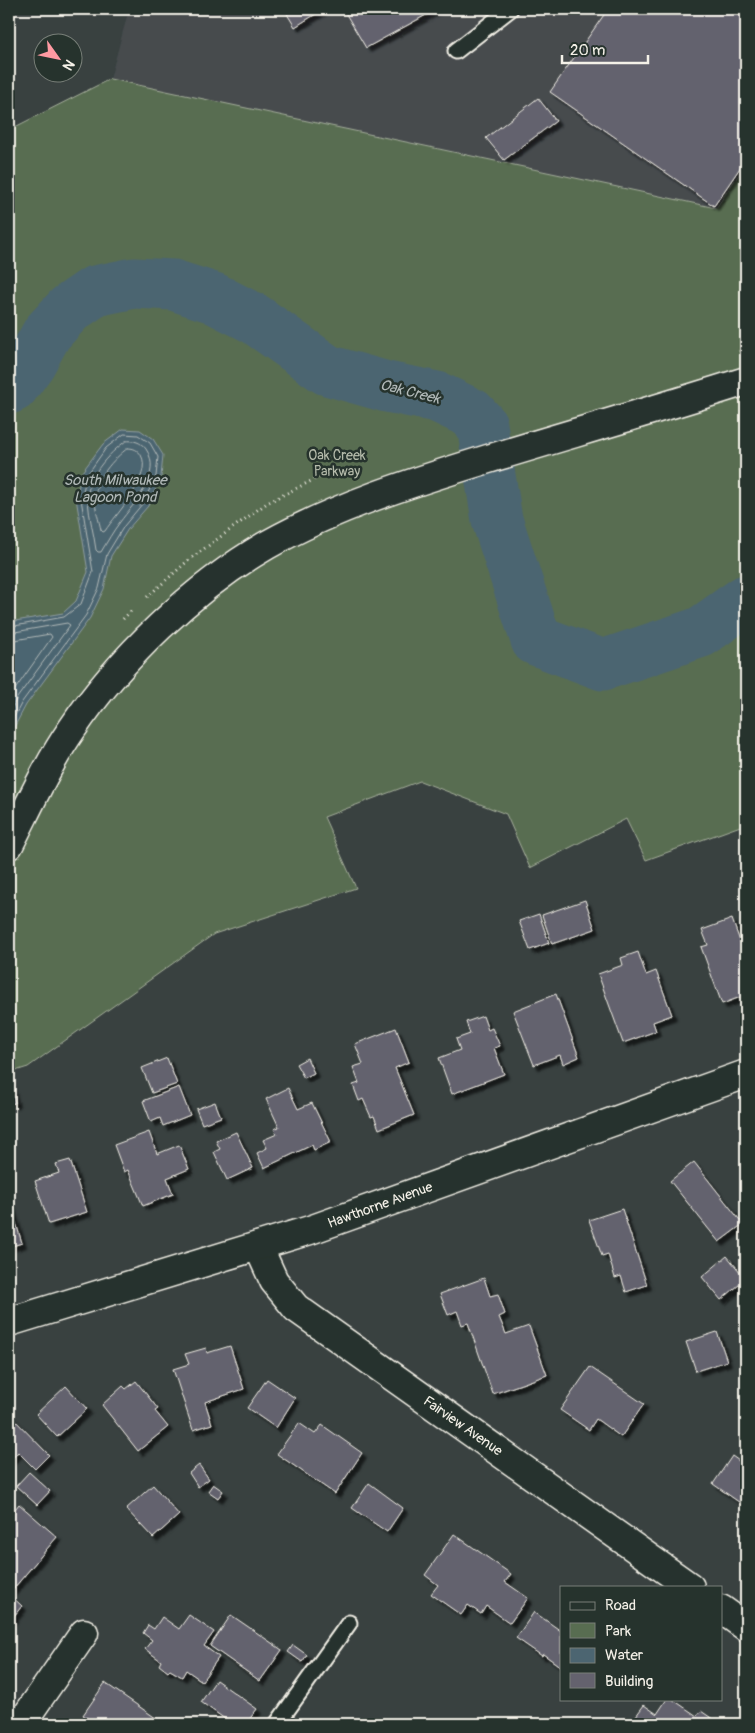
<svg xmlns="http://www.w3.org/2000/svg" width="755" height="1733" font-family="Pangolin,sans-serif">
	<style>
		.built { fill: #464b4e }
		.green { fill: #586d51; stroke: #a6af9c }
		.water { fill: #4c6571; stroke: #8f9da1 }
		.lines { fill: none; stroke-linecap: round; stroke-linejoin: round }
		.shore { stroke: #b1b9b8; stroke-width: 1 }
		.river { stroke: #4c6571; stroke-width: 51 }
		.building { fill: #64626e; stroke: #f4f1e8; filter: url(#shadow) }
		.lane-casing { stroke: #f4f1e8; stroke-width: 19 }
		.street-casing { stroke: #f4f1e8; stroke-width: 31 }
		.secondary-casing { stroke: #f4f1e8; stroke-width: 31 }
		.path { stroke: #f4f1e8; stroke-width: 3; stroke-dasharray: 1 4; stroke-linecap: butt }
		.lane { stroke: #26332d; stroke-width: 15 }
		.street { stroke: #26332d; stroke-width: 28 }
		.secondary { stroke: #26332d; stroke-width: 28 }
		.labels { text-anchor: middle; dominant-baseline: central; stroke-width: 5; stroke-linejoin: round; paint-order: stroke }
		.park-label { font-size: 14px; fill: #b6bcac; stroke: #26332d }
		.street-label { font-size: 14px; fill: #f4f1e8; stroke: #26332d }
		.water-label { font-size: 15px; font-style: italic; fill: #b1b9b8; stroke: #26332d }
	</style>
	<defs>
		<filter id="shadow"><feDropShadow dx="4.5" dy="4.5" stdDeviation="1" flood-color="#0009"/></filter>
	</defs>
	<rect width="100%" height="100%" fill="#394140"/>
	<filter id="ink" filterUnits="userSpaceOnUse"><feTurbulence type="fractalNoise" baseFrequency=".02" numOctaves="2"/><feDisplacementMap in="SourceGraphic" scale="10" xChannelSelector="R" yChannelSelector="G"/><feConvolveMatrix kernelMatrix="1 2 1 2 8 2 1 2 1" color-interpolation-filters="sRGB"/></filter>
	<g filter="url(#ink)">
		<path class="built" d="M129,9H746V164L716,208L110,79Z"/>
		<path class="green" d="M110,79L716,208L746,164V824L646,860L626,819L530,868L506,814L420,781L324,817L356,888L214,934L28,1067L9,1073V130Z"/>
		<path class="water" d="M123,429L140,430L153,439L163,455L161,477L148,506L128,529L111,556L104,589L90,618L26,705L9,737V622L63,613L76,601L88,572L76,498L82,472L103,444Z"/>
		<g class="lines">
			<g class="shore">
				<path d="M126,441C134,440 141,442 146,449C163,474 134,503 120,522C113,531 107,542 101,552H98L96,550C94,534 89,517 88,501C85,478 109,453 126,441Z"/>
				<path d="M128,448C134,448 138,450 141,455C153,476 116,514 105,531L103,532L101,530C99,520 95,509 95,499C95,479 113,459 128,448Z"/>
				<path d="M9,627L64,617L81,604L93,572L81,499L87,475L106,448L124,434L138,435L150,443L158,457L156,476L143,503L124,526L107,554L99,588L86,615L22,702L9,727"/>
				<path d="M9,633L67,623L70,625L17,698L9,714"/>
				<path d="M9,641L50,634L52,637L9,698"/>
			</g>
			<path class="river" d="M9,389L13,387L31,362L47,333L69,309L95,291L134,283L173,285L214,298L255,319L327,370L387,387L437,397L471,413L482,425L497,520L536,640L603,665L701,632L746,600"/>
		</g>
		<g class="building">
			<path d="M295,9H324L295,27L287,14Z"/>
			<path d="M343,9H437L366,48Z"/>
			<path d="M608,9H746V159L714,206L550,92Z"/>
			<path d="M538,98L556,121L504,160L486,138Z"/>
			<path d="M585,900L595,929L552,944L542,915Z"/>
			<path d="M539,914L549,943L530,950L519,921Z"/>
			<path d="M732,919L746,958V995L722,1004L701,947L708,945L702,930Z"/>
			<path d="M638,952L646,975L656,971L672,1015L653,1022L656,1031L623,1043L598,974L623,965L621,958Z"/>
			<path d="M556,994L579,1057L563,1064L560,1055L534,1065L513,1011Z"/>
			<path d="M483,1016L488,1030L492,1028L500,1046L494,1048L504,1074L452,1094L439,1058L460,1050L456,1039L470,1034L466,1022Z"/>
			<path d="M396,1028L409,1062L395,1068L414,1115L379,1129L374,1116L371,1117L363,1099L359,1101L353,1085L359,1083L353,1067L363,1064L355,1044Z"/>
			<path d="M167,1058L177,1084L152,1093L142,1068Z"/>
			<path d="M307,1058L314,1073L304,1078L296,1064Z"/>
			<path d="M9,1079L15,1103L9,1104Z"/>
			<path d="M179,1087L190,1115L163,1126L160,1118L151,1122L143,1101Z"/>
			<path d="M288,1088L298,1109L312,1103L331,1142L314,1150L312,1145L264,1168L257,1153L267,1148L263,1140L277,1134L274,1129L279,1127L266,1099Z"/>
			<path d="M215,1102L221,1117L202,1124L196,1109Z"/>
			<path d="M149,1132L157,1154L179,1145L189,1169L167,1178L173,1194L143,1206L128,1170L124,1172L114,1145Z"/>
			<path d="M236,1132L253,1168L227,1180L214,1152L220,1149L216,1141Z"/>
			<path d="M70,1160L87,1212L49,1224L35,1181L59,1173L56,1164Z"/>
			<path d="M694,1162L743,1224L719,1242L670,1181Z"/>
			<path d="M9,1200L22,1243L9,1247Z"/>
			<path d="M622,1209L647,1285L626,1292L621,1276L615,1278L608,1254L602,1256L589,1220Z"/>
			<path d="M727,1256L746,1279L721,1300L702,1277Z"/>
			<path d="M484,1278L490,1296L498,1294L505,1314L499,1317L506,1334L529,1326L547,1375L493,1394L468,1323L462,1325L457,1311L448,1315L440,1294Z"/>
			<path d="M746,1319V1329L741,1324Z"/>
			<path d="M717,1332L727,1361L696,1371L686,1342Z"/>
			<path d="M230,1346L244,1389L205,1402L212,1424L193,1430L173,1369L189,1364L185,1354L206,1348L207,1353Z"/>
			<path d="M590,1367L644,1404L621,1437L596,1419L589,1430L560,1410Z"/>
			<path d="M267,1379L295,1398L276,1428L247,1408Z"/>
			<path d="M136,1381L158,1409L155,1411L168,1427L138,1451L102,1405L123,1386L126,1389Z"/>
			<path d="M66,1386L87,1409L57,1437L36,1414Z"/>
			<path d="M9,1414L49,1455L35,1469L18,1452L9,1462Z"/>
			<path d="M299,1423L315,1434L322,1425L362,1453L335,1494L277,1454Z"/>
			<path d="M732,1456L746,1466V1507L713,1484Z"/>
			<path d="M199,1465L209,1479L198,1487L189,1473Z"/>
			<path d="M29,1472L50,1491L37,1505L16,1486Z"/>
			<path d="M369,1483L403,1508L387,1532L352,1508Z"/>
			<path d="M213,1484L223,1491L218,1498L208,1491Z"/>
			<path d="M153,1485L179,1515L153,1538L126,1509Z"/>
			<path d="M19,1504L57,1537L9,1594V1517Z"/>
			<path d="M454,1534L511,1574L505,1582L528,1598L510,1623L486,1606L481,1614L468,1605L461,1615L431,1594L438,1585L425,1575Z"/>
			<path d="M9,1594L22,1606L9,1622Z"/>
			<path d="M534,1612L561,1631V1667L543,1654L542,1656L516,1638Z"/>
			<path d="M189,1615L214,1632L204,1646L219,1657L202,1681L186,1670L182,1677L170,1670L168,1672L159,1665L161,1661L145,1649L152,1640L143,1633L148,1625L154,1629L162,1617L179,1629Z"/>
			<path d="M231,1615L282,1650L260,1681L210,1646Z"/>
			<path d="M293,1645L307,1655L302,1662L288,1652Z"/>
			<path d="M216,1680L257,1709L246,1724H232L201,1702Z"/>
			<path d="M105,1683L163,1723L162,1724H96L83,1715Z"/>
			<path d="M667,1699H672L697,1716L701,1711L720,1724H638L633,1720L644,1705L657,1714Z"/>
		</g>
		<g class="lines">
			<defs>
				<g id="lane">
					<path d="M456,51L510,9"/>
					<path d="M277,1724L349,1623"/>
				</g>
				<g id="street">
					<path d="M9,845C29,806 47,765 72,729C119,659 194,587 267,545C336,506 413,482 488,459C574,433 661,408 746,381"/>
					<path d="M258,1246L274,1281L296,1308L690,1587"/>
					<path d="M721,1609L746,1627"/>
					<path d="M21,1724L84,1633"/>
				</g>
				<path id="secondary" d="M9,1322L310,1230L746,1074"/>
			</defs>
			<use href="#lane" class="lane-casing"/>
			<use href="#street" class="street-casing"/>
			<use href="#secondary" class="secondary-casing"/>
			<g class="path">
				<path d="M739,352L746,348"/>
				<path d="M147,597L190,559L267,503L323,475L361,469"/>
				<path d="M123,619L133,609"/>
			</g>
			<use href="#lane" class="lane"/>
			<use href="#street" class="street"/>
			<use href="#secondary" class="secondary"/>
		</g>
	</g>
	<g class="labels">
		<g class="park-label">
			<text x="337" y="455">Oak Creek<tspan x="337" dy="16">Parkway</tspan></text>
		</g>
		<g class="street-label">
			<text transform="translate(380 1205) rotate(-20)">Hawthorne Avenue</text>
			<text transform="translate(463 1426) rotate(35)">Fairview Avenue</text>
		</g>
		<g class="water-label">
			<text transform="translate(410 392) rotate(14)">Oak Creek</text>
			<text x="115" y="480">South Milwaukee<tspan x="115" dy="17">Lagoon Pond</tspan></text>
		</g>
	</g>
	<rect width="755" height="1733" fill="none" stroke="#26332d" stroke-width="30"/>
	<rect x="15" y="15" width="725" height="1703" fill="none" stroke="#f4f1e8" stroke-width="2" filter="url(#ink)"/>
	<rect x="560" y="1586" width="162" height="115" fill="#26332d" stroke="#787f78"/>
	<rect x="570" y="1602" width="25" height="8" fill="#26332d" stroke="#787f78"/>
	<text x="605" y="1610" font-size="15" fill="#f4f1e8">Road</text>
	<rect x="570" y="1623" width="25" height="15" fill="#586d51" stroke="#787f78"/>
	<text x="605" y="1636" font-size="15" fill="#f4f1e8">Park</text>
	<rect x="570" y="1648" width="25" height="15" fill="#4c6571" stroke="#787f78"/>
	<text x="605" y="1660" font-size="15" fill="#f4f1e8">Water</text>
	<rect x="570" y="1673" width="25" height="15" fill="#64626e" stroke="#787f78"/>
	<text x="605" y="1686" font-size="15" fill="#f4f1e8">Building</text>
	<g transform="translate(58 58) rotate(123)"><circle r="24" fill="#26332d" stroke="#787f78"/>
	<path d="M0-4L9 19L0 12L-9 19Z" fill="#ff9aa2"/>
	<text y="-8" font-size="14" font-weight="bold" text-anchor="middle" fill="#f4f1e8">N</text>
	</g>
	<path d="M562 55v8h86v-8" fill="none" stroke="#f4f1e8" stroke-width="2.5"/>
	<text x="570" y="55" font-size="15" fill="#f4f1e8" stroke="#26332d" stroke-width="4" paint-order="stroke">20 m</text>
</svg>
